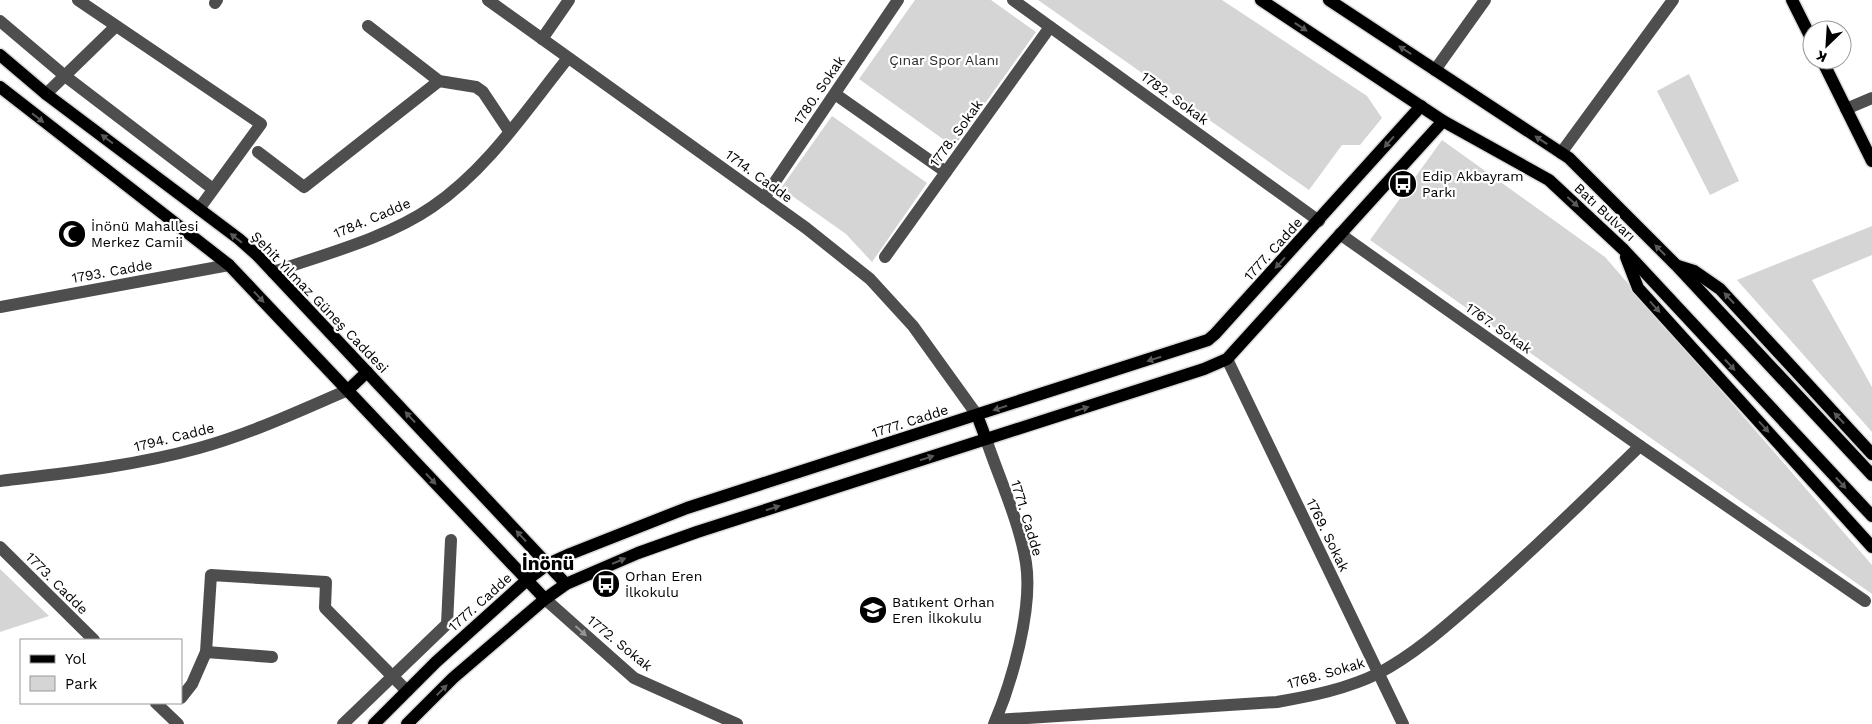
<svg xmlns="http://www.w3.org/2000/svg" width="1872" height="724" font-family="'Work Sans',sans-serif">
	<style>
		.green { fill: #d5d5d5 }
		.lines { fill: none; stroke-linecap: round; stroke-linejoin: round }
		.major-casing { stroke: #dbdbdb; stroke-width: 15 }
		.minor { stroke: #4e4e4e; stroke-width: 12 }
		.major { stroke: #000; stroke-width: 12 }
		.oneway { fill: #595959 }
		.oneway2 { fill: #959595 }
		.labels { text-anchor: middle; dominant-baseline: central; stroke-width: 4.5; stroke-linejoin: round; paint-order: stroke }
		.park-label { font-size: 14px; fill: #2c2c2c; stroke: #fff }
		.street-label { font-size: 14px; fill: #000; stroke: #fff }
		.poi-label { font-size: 14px; fill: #000; stroke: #fff; text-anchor: start }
		.district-label { font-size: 19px; font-weight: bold; fill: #000; stroke: #fff }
	</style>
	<rect width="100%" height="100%" fill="#fff"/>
	<g class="green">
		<path d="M915,0H991L1036,32L954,147L859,79Z"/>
		<path d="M1038,0H1222L1367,96L1382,118L1360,145H1342L1309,190Z"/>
		<path d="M1689,74L1739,181L1710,195L1657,91Z"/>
		<path d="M832,116L927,183L872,262L846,234L781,188Z"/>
		<path d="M1442,140L1605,257L1872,565V594L1370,240Z"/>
		<path d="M1872,226V255L1812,280L1872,387V432L1737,280Z"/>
		<path d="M0,569L49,616L0,632Z"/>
	</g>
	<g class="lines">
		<defs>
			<g id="major">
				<path d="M1261,0L1443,121L1549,180L1624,250L1872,516"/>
				<path d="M1329,0L1569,158L1676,265L1872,475"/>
				<path d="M1792,0L1812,40"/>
				<path d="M0,55L46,94L239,239L257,255L566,584"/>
				<path d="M1822,60L1872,161"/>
				<path d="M0,87L229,265L545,599"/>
				<path d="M1626,257L1638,288L1872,547"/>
				<path d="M1678,266L1694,271L1720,289L1872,454"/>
				<path d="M348,390L367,372"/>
				<path d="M977,415L986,439"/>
				<path d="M374,724L436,662L527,580L548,564L570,554L687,508L1208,340L1215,334L1421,106"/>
				<path d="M407,724L453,678L545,599L566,584L638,553L697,532L1204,369L1227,359L1443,121"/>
			</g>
		</defs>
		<use href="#major" class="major-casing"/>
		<g class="minor">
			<path d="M78,0L261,124L199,209"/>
			<path d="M488,0L806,228L870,279L913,326L977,415"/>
			<path d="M1013,0L1319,221"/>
			<path d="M215,3L217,0"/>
			<path d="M0,21L65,76L213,189"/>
			<path d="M368,26L439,81L476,87L483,92L509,131"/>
			<path d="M542,39L569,0"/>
			<path d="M1435,70L1485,0"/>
			<path d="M46,94L116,26"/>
			<path d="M835,94L946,172"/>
			<path d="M1846,109L1872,98"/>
			<path d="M258,152L304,187L439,81"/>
			<path d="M1561,153L1673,0"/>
			<path d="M764,198L898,0"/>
			<path d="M1340,234L1640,446L1865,601"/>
			<path d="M885,257L1050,27"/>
			<path d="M273,272C325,254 387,238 432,207C488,169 526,110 568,58"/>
			<path d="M0,307L229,265"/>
			<path d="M1227,359L1403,724"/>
			<path d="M986,439C999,478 1020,523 1026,563C1033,609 1012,682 994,724"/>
			<path d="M0,481C67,473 134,466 199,448C250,434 299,411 348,390"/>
			<path d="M0,547L94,640"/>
			<path d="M545,599L634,678L737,724"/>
			<path d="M206,652L272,657"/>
			<path d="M181,698L192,684L206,652L211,575L326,582L325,608L407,691"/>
			<path d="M156,703L178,724"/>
			<path d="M996,720L1277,702C1311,696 1347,689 1379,673C1415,654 1446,626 1476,600C1533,551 1586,498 1640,446"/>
			<path d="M343,724L447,624L451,540"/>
		</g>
		<use href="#major" class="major"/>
	</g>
	<defs><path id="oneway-solid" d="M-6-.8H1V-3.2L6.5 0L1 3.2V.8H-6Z" transform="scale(1.25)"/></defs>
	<g class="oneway">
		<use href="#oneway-solid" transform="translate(1301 27) rotate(33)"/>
		<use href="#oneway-solid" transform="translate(1405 50) rotate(-147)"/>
		<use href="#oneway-solid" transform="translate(38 118) rotate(38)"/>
		<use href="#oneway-solid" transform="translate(107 139) rotate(-143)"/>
		<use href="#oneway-solid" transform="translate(1541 140) rotate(-147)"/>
		<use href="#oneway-solid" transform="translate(1389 142) rotate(131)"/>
		<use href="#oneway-solid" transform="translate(1573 202) rotate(42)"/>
		<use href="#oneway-solid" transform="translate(236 238) rotate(-142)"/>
		<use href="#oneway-solid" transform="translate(1660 250) rotate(-135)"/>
		<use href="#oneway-solid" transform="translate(1280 263) rotate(132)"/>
		<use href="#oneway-solid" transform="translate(259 297) rotate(47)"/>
		<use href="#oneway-solid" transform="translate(1729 298) rotate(-133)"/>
		<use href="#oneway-solid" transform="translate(1655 307) rotate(48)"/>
		<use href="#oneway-solid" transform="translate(1154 359) rotate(162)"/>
		<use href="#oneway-solid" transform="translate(1730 365) rotate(47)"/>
		<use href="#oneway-solid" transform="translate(1000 408) rotate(162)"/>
		<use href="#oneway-solid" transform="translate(1082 409) rotate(-18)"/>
		<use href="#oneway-solid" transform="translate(410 417) rotate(-133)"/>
		<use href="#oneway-solid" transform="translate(1839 418) rotate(-133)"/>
		<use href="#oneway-solid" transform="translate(1764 427) rotate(48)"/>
		<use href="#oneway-solid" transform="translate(927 458) rotate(-18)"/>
		<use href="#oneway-solid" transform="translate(431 479) rotate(47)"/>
		<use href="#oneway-solid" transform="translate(1841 483) rotate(47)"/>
		<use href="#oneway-solid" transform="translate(773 508) rotate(-18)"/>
		<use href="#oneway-solid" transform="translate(521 536) rotate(-133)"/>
		<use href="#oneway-solid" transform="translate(619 561) rotate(-23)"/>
		<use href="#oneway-solid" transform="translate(442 690) rotate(-45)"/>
	</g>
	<use class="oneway2" href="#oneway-solid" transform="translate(581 631) rotate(42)"/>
	<defs>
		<symbol id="bus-disc" viewBox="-11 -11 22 22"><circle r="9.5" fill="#000" stroke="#fff"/><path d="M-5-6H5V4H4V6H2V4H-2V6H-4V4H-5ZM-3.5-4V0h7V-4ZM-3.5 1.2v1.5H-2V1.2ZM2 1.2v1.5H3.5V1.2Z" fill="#fff"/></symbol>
		<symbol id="mosque-disc" viewBox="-11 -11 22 22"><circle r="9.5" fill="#000" stroke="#fff"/><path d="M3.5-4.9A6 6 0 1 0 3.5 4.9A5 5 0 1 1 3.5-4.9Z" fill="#fff"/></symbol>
		<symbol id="school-disc" viewBox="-11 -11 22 22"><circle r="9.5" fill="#000" stroke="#fff"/><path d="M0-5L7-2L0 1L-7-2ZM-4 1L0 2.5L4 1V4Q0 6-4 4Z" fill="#fff"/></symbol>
	</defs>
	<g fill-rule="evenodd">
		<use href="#bus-disc" x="1387" y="168" width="32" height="32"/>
		<use href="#mosque-disc" x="56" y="218" width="32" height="32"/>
		<use href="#bus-disc" x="590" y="568" width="32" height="32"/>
		<use href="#school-disc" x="857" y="594" width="32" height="32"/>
	</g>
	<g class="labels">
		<g class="park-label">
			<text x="944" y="60">Çınar Spor Alanı</text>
		</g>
		<g class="street-label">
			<text transform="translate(819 90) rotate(-56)">1780. Sokak</text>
			<text transform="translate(1175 98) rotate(36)">1782. Sokak</text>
			<text transform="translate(956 133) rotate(-54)">1778. Sokak</text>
			<text transform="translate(759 176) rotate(36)">1714. Cadde</text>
			<text transform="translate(1605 212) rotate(43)">Batı Bulvarı</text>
			<text transform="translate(372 218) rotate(-23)">1784. Cadde</text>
			<text transform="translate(1273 249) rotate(-48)">1777. Cadde</text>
			<text transform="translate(112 271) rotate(-10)">1793. Cadde</text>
			<text transform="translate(320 302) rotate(46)">Şehit Yılmaz Güneş Caddesi</text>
			<text transform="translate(1499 328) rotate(35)">1767. Sokak</text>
			<text transform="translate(910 421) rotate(-18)">1777. Cadde</text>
			<text transform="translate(174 437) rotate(-14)">1794. Cadde</text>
			<text transform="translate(1027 518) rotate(73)">1771. Cadde</text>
			<text transform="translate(1328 535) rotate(64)">1769. Sokak</text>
			<text transform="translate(57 583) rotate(45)">1773. Cadde</text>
			<text transform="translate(480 602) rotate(-42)">1777. Cadde</text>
			<text transform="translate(620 643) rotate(39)">1772. Sokak</text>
			<text transform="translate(1326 673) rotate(-16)">1768. Sokak</text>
		</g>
		<g class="poi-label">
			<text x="1422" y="176">Edip Akbayram<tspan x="1422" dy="16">Parkı</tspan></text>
			<text x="91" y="226">İnönü Mahallesi<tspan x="91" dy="16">Merkez Camii</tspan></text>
			<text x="625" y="576">Orhan Eren<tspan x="625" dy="16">İlkokulu</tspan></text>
			<text x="892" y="602">Batıkent Orhan<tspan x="892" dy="16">Eren İlkokulu</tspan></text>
		</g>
		<g class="district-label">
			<text x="548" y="563">İnönü</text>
		</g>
	</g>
	<rect x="20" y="639" width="162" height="65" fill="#ffffff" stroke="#999999"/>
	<rect x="30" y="655" width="25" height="8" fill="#000000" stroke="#999999"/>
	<text x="65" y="664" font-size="15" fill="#000000">Yol</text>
	<rect x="30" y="676" width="25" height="15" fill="#d5d5d5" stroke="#999999"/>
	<text x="65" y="689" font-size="15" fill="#000000">Park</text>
	<g transform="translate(1827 45) rotate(205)"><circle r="24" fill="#ffffff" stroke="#999999"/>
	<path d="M0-4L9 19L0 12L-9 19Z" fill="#000000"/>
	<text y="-8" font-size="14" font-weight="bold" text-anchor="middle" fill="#000000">K</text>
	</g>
</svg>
